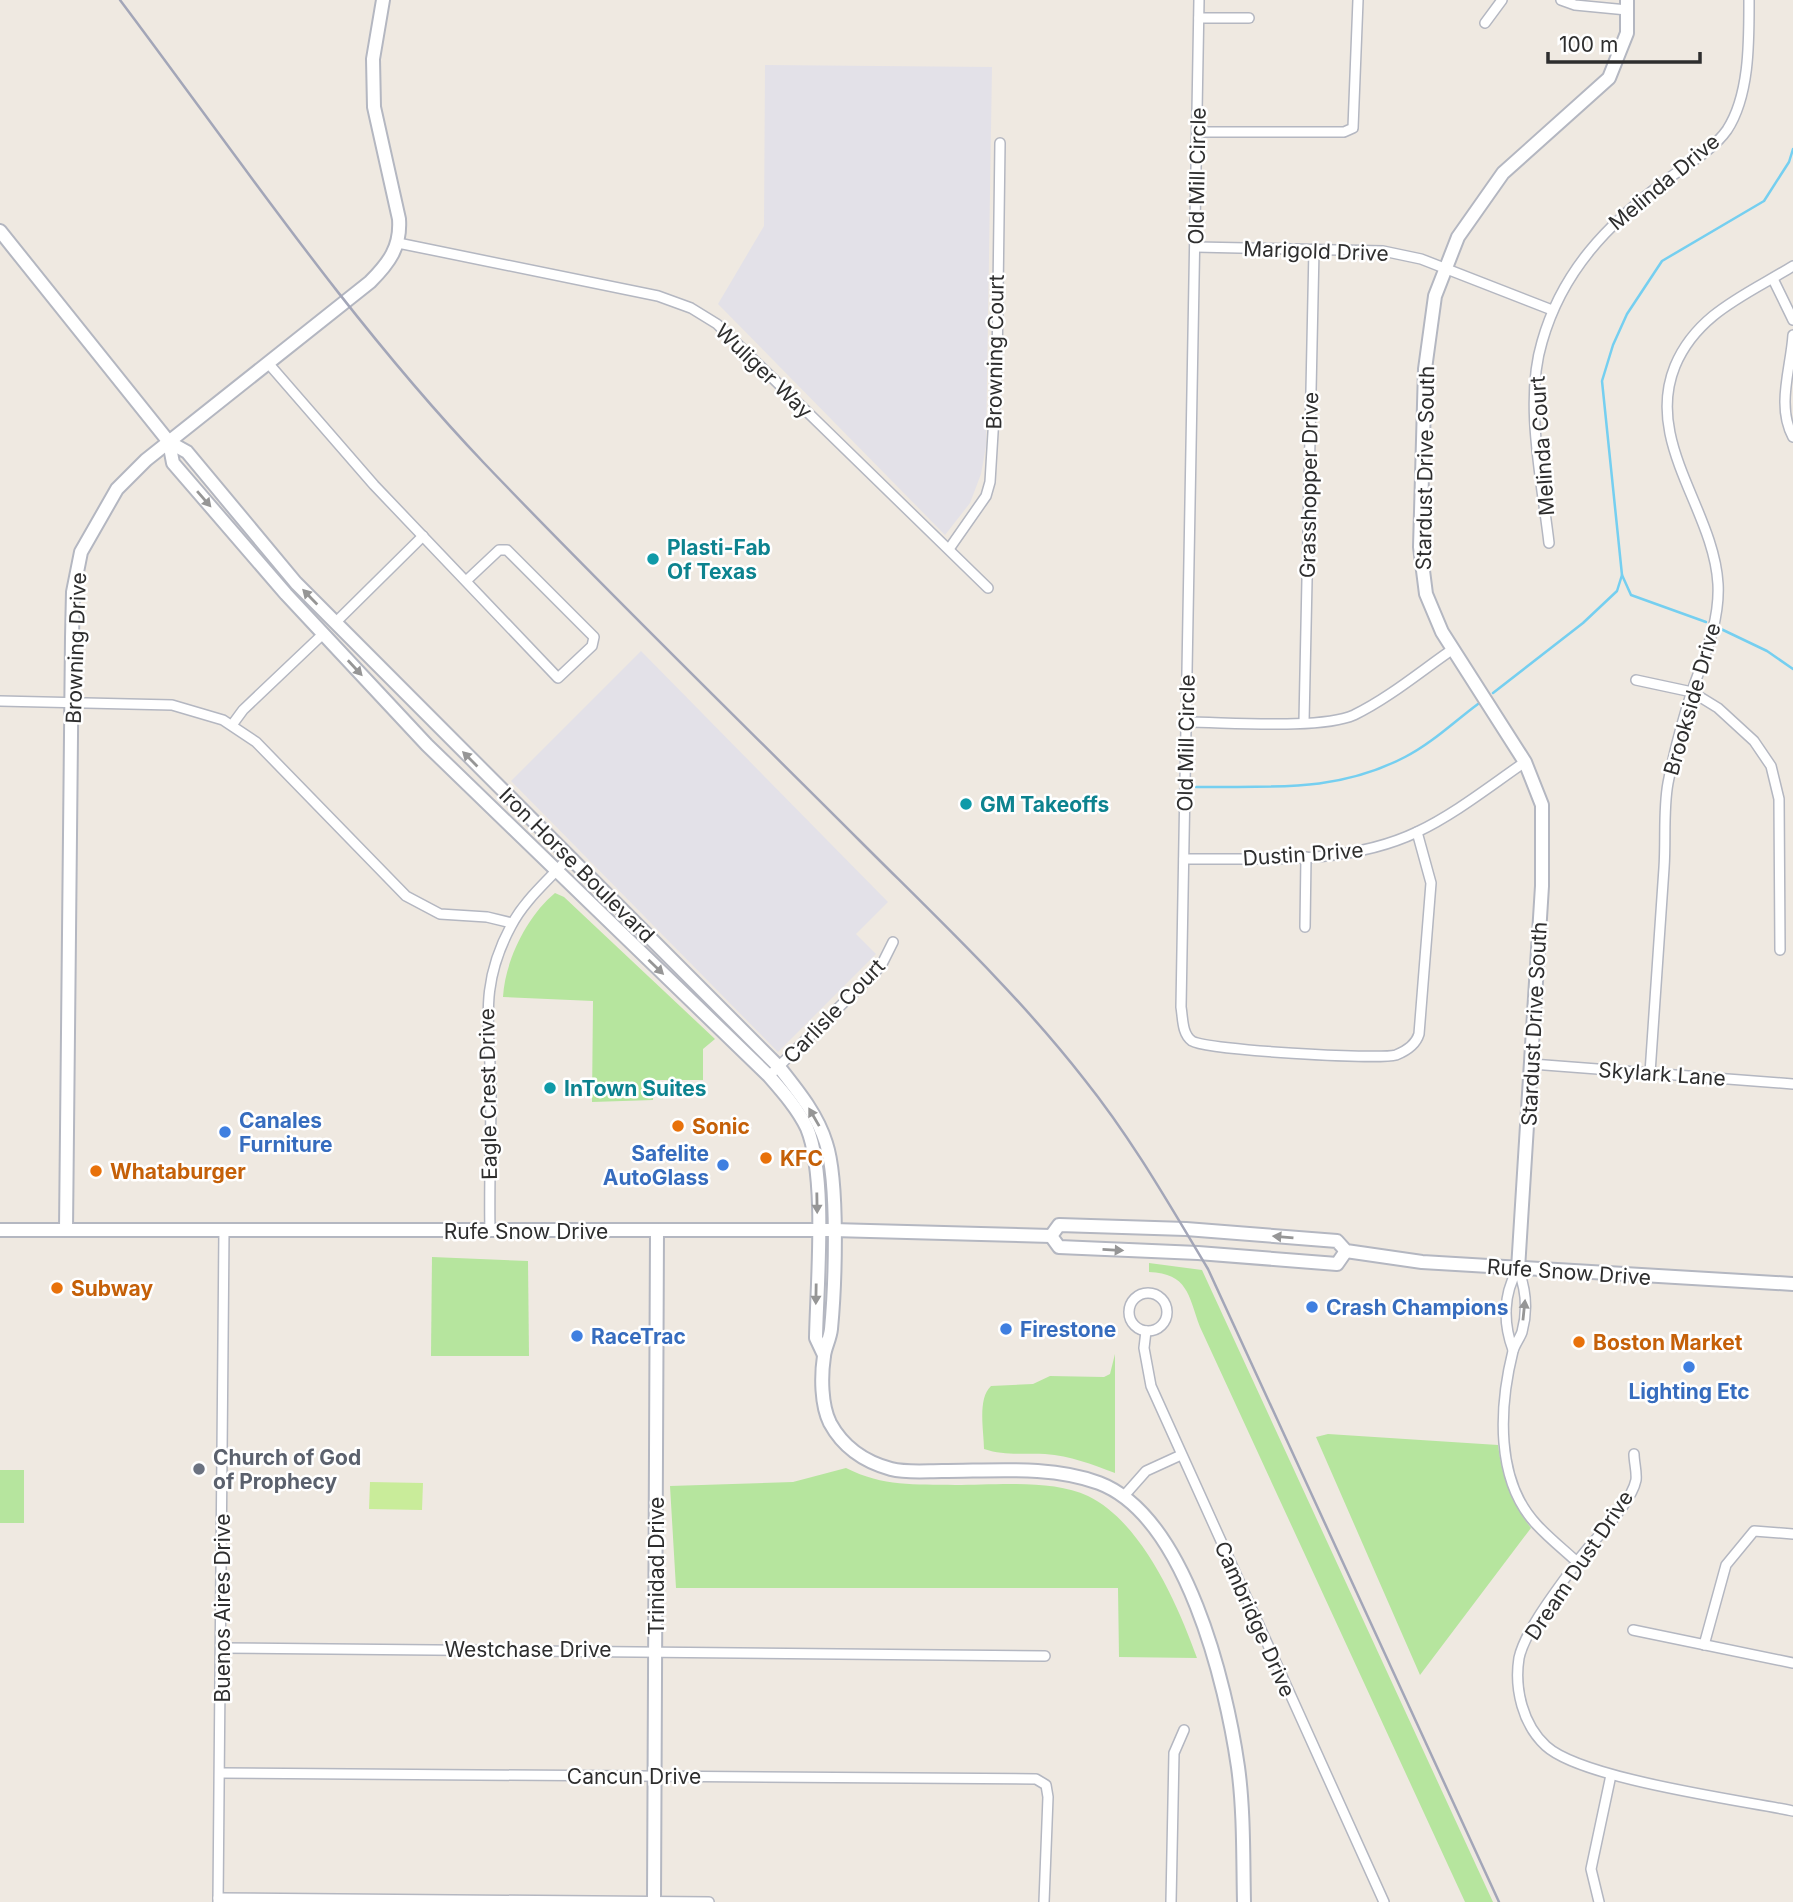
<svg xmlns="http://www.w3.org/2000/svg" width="1793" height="1902" font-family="Inter,sans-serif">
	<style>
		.industrial { fill: #e3e1e8 }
		.green { fill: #b6e59e }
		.pitch { fill: #c9ec9a }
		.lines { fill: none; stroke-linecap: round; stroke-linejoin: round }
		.stream { stroke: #75cff0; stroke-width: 2.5 }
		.street-casing { stroke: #b4b7c1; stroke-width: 12 }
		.secondary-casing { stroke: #b4b7c1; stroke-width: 16 }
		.street { stroke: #fff; stroke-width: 9 }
		.secondary { stroke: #fff; stroke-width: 12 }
		.rail { stroke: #a3a6b8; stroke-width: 2.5 }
		.oneway { fill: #969696 }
		.culture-dot { fill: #0f9aa8; stroke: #fff; stroke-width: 2.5 }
		.food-dot { fill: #e8710a; stroke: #fff; stroke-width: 2.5 }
		.shop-dot { fill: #3f7fe0; stroke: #fff; stroke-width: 2.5 }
		.worship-dot { fill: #6b7280; stroke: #fff; stroke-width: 2.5 }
		.labels { text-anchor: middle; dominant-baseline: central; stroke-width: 5; stroke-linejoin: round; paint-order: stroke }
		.street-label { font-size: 21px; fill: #2e2e2e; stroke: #fff }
		.culture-label { font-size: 21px; font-weight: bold; fill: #0d838f; stroke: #fff; text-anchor: start }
		.shop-label { font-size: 21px; font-weight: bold; fill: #366cbe; stroke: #fff; text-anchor: start }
		.food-label { font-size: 21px; font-weight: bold; fill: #c56008; stroke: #fff; text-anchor: start }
		.worship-label { font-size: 21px; font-weight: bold; fill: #5b616d; stroke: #fff; text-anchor: start }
	</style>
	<rect width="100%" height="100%" fill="#efe9e1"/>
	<g class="industrial">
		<path d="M765,65L992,67L986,446L981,474L970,503L945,535L718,304L764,226Z"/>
		<path d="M641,651L888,902L856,934L876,954L778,1052L511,781Z"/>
	</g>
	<g class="green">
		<path d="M555,893L564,897L715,1039L703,1049V1080H654L653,1100L592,1102L593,1001L503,997C505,961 527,916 555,893Z"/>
		<path d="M432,1257L528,1261L529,1356H431Z"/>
		<path d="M1149,1263L1202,1270L1493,1902H1465L1200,1327C1188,1294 1188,1274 1149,1272Z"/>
		<path d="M1115,1354V1473C1091,1464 1071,1456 1045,1454C1024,1453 1005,1456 984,1449C984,1431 977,1399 991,1386L1033,1384L1050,1376L1104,1377L1110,1374Z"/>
		<path d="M1328,1434L1498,1445C1502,1477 1512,1503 1531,1528L1420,1675L1316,1437Z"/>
		<path d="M846,1468C884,1487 914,1484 955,1485C995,1485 1052,1479 1088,1496C1142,1522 1178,1605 1197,1658L1119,1657L1118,1588H676L670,1486L793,1482Z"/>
		<rect x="0" y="1470" width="24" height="53"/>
	</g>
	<path class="pitch" d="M370,1482L423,1483L422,1510L369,1509Z"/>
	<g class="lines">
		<g class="stream">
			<path d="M1622,575L1631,595L1706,622"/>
			<path d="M1721,629L1767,651L1793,669"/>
			<path d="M1493,693L1583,623L1617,591L1622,575L1602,381L1613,345L1627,314L1662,261L1764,201L1789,162L1793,149"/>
			<path d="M1196,787C1272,786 1336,793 1405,757C1431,744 1455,721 1478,704"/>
		</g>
		<defs>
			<g id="street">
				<path d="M1199,0L1181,1007C1183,1019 1182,1034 1192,1041C1206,1050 1378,1060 1396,1055C1406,1051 1416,1044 1419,1034L1431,883L1417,832"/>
				<path d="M1561,0L1575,5L1627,10"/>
				<path d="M1199,18H1249"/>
				<path d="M1485,23L1502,0"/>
				<path d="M1197,132H1344L1353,128L1358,0"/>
				<path d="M398,243L658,296L691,308L717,324L988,588"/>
				<path d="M1196,247L1383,251L1421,259L1552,310"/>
				<path d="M1773,279L1793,320"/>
				<path d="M1793,335C1791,368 1776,406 1793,437"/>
				<path d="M268,363L374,485L558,678L592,646L594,637L507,550H499L466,581"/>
				<path d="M1549,543C1542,482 1524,401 1542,342C1562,271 1608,224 1665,181C1685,166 1713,150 1727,130C1750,95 1749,40 1749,0"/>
				<path d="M949,549L986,496L990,482L997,367L1000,143"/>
				<path d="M335,623L423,536"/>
				<path d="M1636,680L1692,692L1718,708L1754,741L1771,766L1779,799L1780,950"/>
				<path d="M0,701L172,705L223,720L256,742L406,896L440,914L487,917L512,923"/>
				<path d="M1186,722C1227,722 1320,730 1354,715C1389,698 1421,671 1453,649"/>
				<path d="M1304,722L1314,249"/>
				<path d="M232,725L243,710L323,634"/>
				<path d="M1184,859C1260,858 1346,866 1417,832C1455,814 1490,786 1525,762"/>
				<path d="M1305,927L1306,857"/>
				<path d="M1532,1064L1793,1084"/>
				<path d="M1650,1073C1655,1005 1659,936 1664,868C1666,840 1663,810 1668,783C1674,752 1682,722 1692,691C1704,657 1720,622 1718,584C1714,510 1644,442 1675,366C1697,313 1748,294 1793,266"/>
				<path d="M769,1076L881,966L893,942"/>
				<path d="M490,1230C489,1184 491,1138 491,1092C490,1027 478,987 511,926C525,899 549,880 569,857"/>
				<path d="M1518,1269C1526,1289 1528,1310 1522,1332C1520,1338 1515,1344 1513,1351C1499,1407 1495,1481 1537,1525C1549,1538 1564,1550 1577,1562"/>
				<circle cx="1148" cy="1312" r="19"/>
				<path d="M1146,1331L1144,1348L1151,1386L1384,1902"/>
				<path d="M1513,1350C1503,1323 1503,1294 1518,1269"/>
				<path d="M1634,1454C1634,1462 1637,1472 1636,1480C1631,1505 1592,1541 1577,1562C1560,1586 1525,1630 1519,1658C1514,1689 1523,1725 1546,1746C1582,1779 1740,1800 1793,1811"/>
				<path d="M1123,1497L1146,1471L1181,1455"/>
				<path d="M1633,1630L1793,1663"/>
				<path d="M1704,1645L1726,1565L1754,1531L1793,1534"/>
				<path d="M222,1648L1045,1656"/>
				<path d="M221,1773L1036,1779L1046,1785L1048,1797L1044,1902"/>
				<path d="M218,1898L709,1902"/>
				<path d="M218,1902L224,1230"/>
				<path d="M1171,1902L1174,1753L1184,1730"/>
				<path d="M1599,1902L1591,1869L1611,1775"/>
			</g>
			<g id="secondary">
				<path d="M0,231L169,442L187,452L296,583L779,1067C798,1091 817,1114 826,1143C839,1182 835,1287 831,1329C830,1339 825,1347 824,1356C821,1376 821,1405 830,1423C843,1447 865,1462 891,1469C907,1473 926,1471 942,1471C993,1471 1051,1465 1099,1483C1186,1516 1226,1684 1238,1767C1244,1811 1243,1857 1244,1902"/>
				<path d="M169,442L173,463L286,594L427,745L769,1076C783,1092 798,1109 807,1128C827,1177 817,1283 816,1338L824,1355"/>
				<path d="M0,1230H833L1051,1236"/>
				<path d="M66,1230L72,637L73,592L81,552L117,489L146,460L370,282C389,263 401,247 399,219L374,107L373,59L383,0"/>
				<path d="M1051,1236L1059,1225L1186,1229L1337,1241L1346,1251L1422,1262L1793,1284"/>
				<path d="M1051,1236L1059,1247L1198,1253L1337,1264L1346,1251"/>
				<path d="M1518,1269L1542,886V805L1525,762L1442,632L1426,594L1420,547L1425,369L1435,296L1458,237L1503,173L1609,78L1627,33V0"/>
				<path d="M654,1902L657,1231"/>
			</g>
		</defs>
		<use href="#street" class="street-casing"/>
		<use href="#secondary" class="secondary-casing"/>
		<use href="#street" class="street"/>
		<use href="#secondary" class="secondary"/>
		<path class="rail" d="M120,0C238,157 349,321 484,463C606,591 734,715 859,840C936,917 1017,993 1084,1079C1132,1139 1169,1204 1208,1269L1499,1902"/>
	</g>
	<defs><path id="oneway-solid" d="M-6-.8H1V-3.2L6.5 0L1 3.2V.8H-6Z" transform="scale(1.75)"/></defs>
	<g class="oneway">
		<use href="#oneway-solid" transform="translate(204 499) rotate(49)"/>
		<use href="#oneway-solid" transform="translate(310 597) rotate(-134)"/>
		<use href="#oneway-solid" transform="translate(355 668) rotate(47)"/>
		<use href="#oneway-solid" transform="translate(470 759) rotate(-135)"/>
		<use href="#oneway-solid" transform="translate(656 967) rotate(44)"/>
		<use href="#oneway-solid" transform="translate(814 1117) rotate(-120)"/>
		<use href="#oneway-solid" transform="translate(817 1203) rotate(89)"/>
		<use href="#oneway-solid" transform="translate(1283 1237) rotate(-175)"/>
		<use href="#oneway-solid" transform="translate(1113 1250) rotate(3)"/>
		<use href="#oneway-solid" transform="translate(816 1294) rotate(91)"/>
		<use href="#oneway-solid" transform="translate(1524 1310) rotate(-84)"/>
	</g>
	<g class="culture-dot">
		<circle cx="653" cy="559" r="7"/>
		<circle cx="966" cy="804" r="7"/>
		<circle cx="550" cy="1088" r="7"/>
	</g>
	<g class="food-dot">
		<circle cx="678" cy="1126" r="7"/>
		<circle cx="766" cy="1158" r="7"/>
		<circle cx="96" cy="1171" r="7"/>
		<circle cx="57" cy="1288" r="7"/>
		<circle cx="1579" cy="1342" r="7"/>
	</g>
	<g class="shop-dot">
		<circle cx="225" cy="1132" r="7"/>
		<circle cx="723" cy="1165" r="7"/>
		<circle cx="1312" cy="1307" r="7"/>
		<circle cx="1006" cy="1329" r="7"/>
		<circle cx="577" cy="1336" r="7"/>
		<circle cx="1689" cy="1367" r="7"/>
	</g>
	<circle class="worship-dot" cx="199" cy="1469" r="7"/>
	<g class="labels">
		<g class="street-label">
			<text transform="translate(1197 176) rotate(-89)">Old Mill Circle</text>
			<text transform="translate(1664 182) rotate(-40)">Melinda Drive</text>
			<text transform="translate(1316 251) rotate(2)">Marigold Drive</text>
			<text transform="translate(995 352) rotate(-89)">Browning Court</text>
			<text transform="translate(764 371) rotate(44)">Wuliger Way</text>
			<text transform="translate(1542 446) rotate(-94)">Melinda Court</text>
			<text transform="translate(1425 468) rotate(-89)">Stardust Drive South</text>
			<text transform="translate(1309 485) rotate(-89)">Grasshopper Drive</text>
			<text transform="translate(76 648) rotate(-88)">Browning Drive</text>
			<text transform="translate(1692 699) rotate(-74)">Brookside Drive</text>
			<text transform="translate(1186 743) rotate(-89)">Old Mill Circle</text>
			<text transform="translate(1303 854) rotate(-4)">Dustin Drive</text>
			<text transform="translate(577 865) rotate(45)">Iron Horse Boulevard</text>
			<text transform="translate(834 1011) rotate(-46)">Carlisle Court</text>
			<text transform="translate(1534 1024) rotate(-87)">Stardust Drive South</text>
			<text transform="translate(1662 1074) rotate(4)">Skylark Lane</text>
			<text transform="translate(488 1094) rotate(-91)">Eagle Crest Drive</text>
			<text x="526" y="1231">Rufe Snow Drive</text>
			<text transform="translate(1569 1272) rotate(4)">Rufe Snow Drive</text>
			<text transform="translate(1579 1565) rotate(-56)">Dream Dust Drive</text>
			<text transform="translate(656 1566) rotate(-90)">Trinidad Drive</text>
			<text transform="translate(222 1608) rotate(-90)">Buenos Aires Drive</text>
			<text transform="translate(1255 1619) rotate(66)">Cambridge Drive</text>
			<text x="528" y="1649">Westchase Drive</text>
			<text x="634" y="1776">Cancun Drive</text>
		</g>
		<g class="culture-label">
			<text x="667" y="547">Plasti-Fab<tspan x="667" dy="24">Of Texas</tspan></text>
			<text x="980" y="804">GM Takeoffs</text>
			<text x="564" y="1088">InTown Suites</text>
		</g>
		<g class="shop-label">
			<text x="239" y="1120">Canales<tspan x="239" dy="24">Furniture</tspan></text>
			<text x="709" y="1153" text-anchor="end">Safelite<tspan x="709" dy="24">AutoGlass</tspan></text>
			<text x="1326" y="1307">Crash Champions</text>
			<text x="1020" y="1329">Firestone</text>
			<text x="591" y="1336">RaceTrac</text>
			<text x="1689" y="1391" text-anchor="middle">Lighting Etc</text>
		</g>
		<g class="food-label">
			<text x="692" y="1126">Sonic</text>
			<text x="780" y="1158">KFC</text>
			<text x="110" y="1171">Whataburger</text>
			<text x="71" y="1288">Subway</text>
			<text x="1593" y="1342">Boston Market</text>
		</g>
		<g class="worship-label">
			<text x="213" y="1457">Church of God<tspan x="213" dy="24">of Prophecy</tspan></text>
		</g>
	</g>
	<path d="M1548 52v10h152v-10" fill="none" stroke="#2e2e2e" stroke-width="3.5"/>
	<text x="1559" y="52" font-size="21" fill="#2e2e2e" stroke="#ffffff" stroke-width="5" paint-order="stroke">100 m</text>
</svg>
